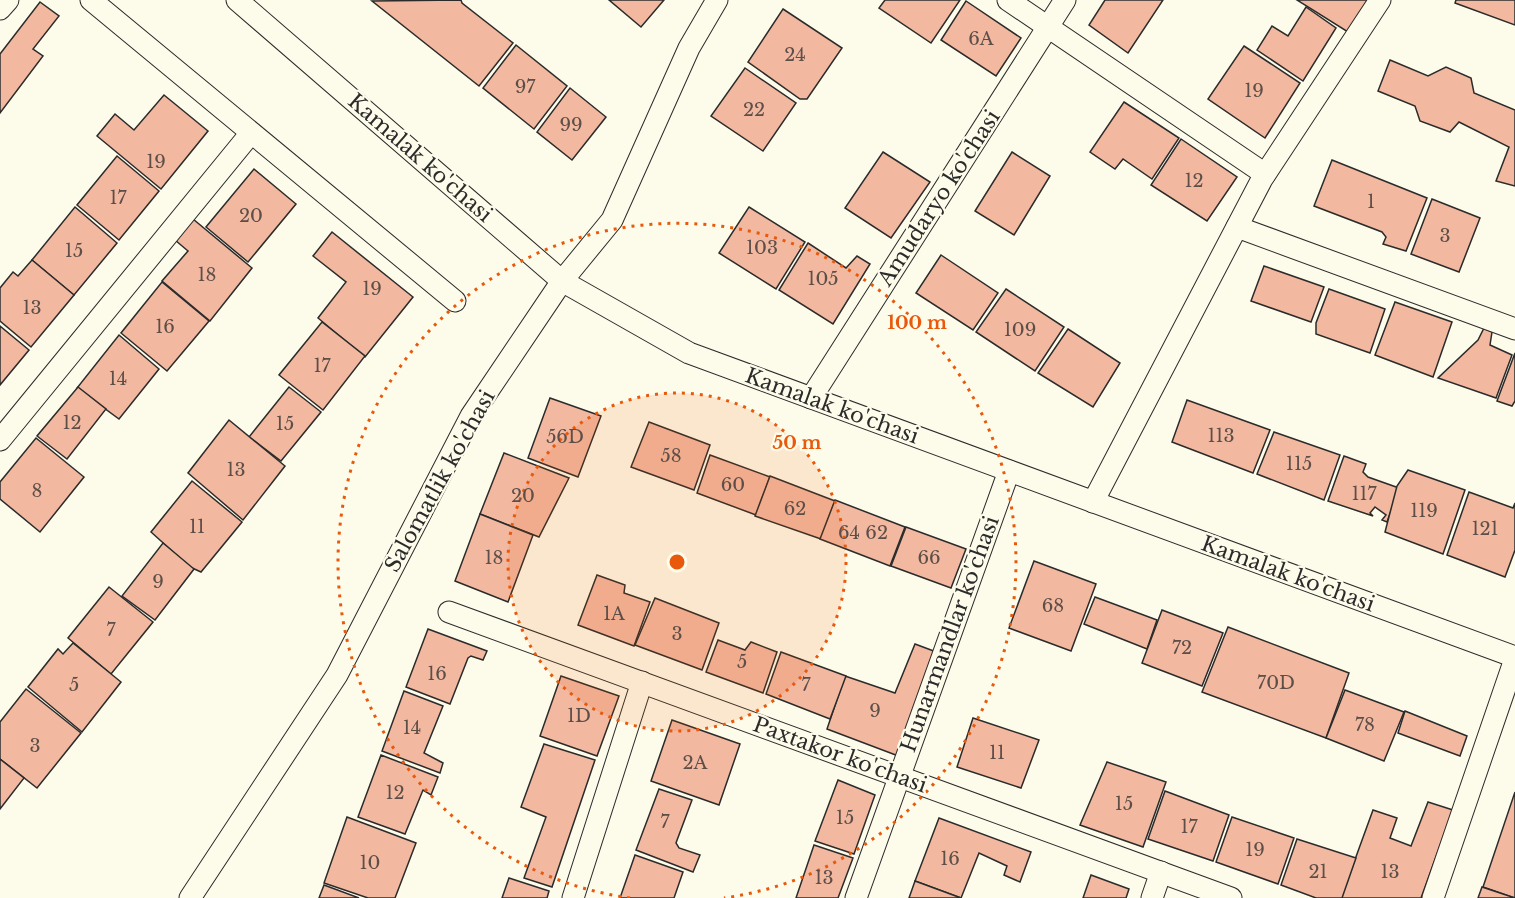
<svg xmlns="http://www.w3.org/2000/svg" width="1515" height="898" font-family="'Libre Baskerville',serif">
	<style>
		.building { fill: #f2b8a0; stroke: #2b2b2b; stroke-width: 1.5 }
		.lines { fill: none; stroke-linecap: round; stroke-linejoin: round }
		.street-casing { stroke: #2b2b2b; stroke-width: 23 }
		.street { stroke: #fdfbea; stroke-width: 21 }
		.ring { fill: none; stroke: #e8590c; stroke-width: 3; stroke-dasharray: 3 6 }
		.labels { text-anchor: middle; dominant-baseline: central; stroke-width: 4.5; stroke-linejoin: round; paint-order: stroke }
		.number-label { font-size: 18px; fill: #5d4e48 }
		.street-label { font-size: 21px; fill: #2b2b2b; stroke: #fdfbea }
		.centre { fill: #e8590c; stroke: #fdfbea; stroke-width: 3 }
		.ring-label { font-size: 18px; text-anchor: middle; font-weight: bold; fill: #e8590c; stroke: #fdfbea; stroke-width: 4.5; stroke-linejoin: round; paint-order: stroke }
	</style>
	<rect width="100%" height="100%" fill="#fdfbea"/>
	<g class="building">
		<path d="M461,0L462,3L513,43L479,86L372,1Z"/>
		<path d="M609,0H664L641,27Z"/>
		<path d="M885,0H960L931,43L879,8Z"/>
		<path d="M1105,0H1163L1128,53L1089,25Z"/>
		<path d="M1297,0H1369L1348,32Z"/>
		<path d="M1456,0H1515V25L1455,3Z"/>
		<path d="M966,1L1021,38L996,76L941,40Z"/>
		<path d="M40,2L59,16L33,49L43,56L0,113V54Z"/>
		<path d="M1306,7L1336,28L1303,81L1257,50L1272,26L1288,36Z"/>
		<path d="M783,9L842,48L807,99H800L748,62Z"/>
		<path d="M516,45L567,86L534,129L483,88Z"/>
		<path d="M1244,46L1300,83L1265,138L1208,99Z"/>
		<path d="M1390,60L1428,76L1446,67L1471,78L1474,93L1515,110V186L1496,181L1509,147L1459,122L1450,132L1420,121L1415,106L1378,91Z"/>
		<path d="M745,68L796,103L763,151L711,116Z"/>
		<path d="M570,88L606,117L572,160L537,132Z"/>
		<path d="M164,95L208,131L161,189L97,136L115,114L134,130Z"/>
		<path d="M1124,102L1179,138L1152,179L1123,159L1115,169L1090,152Z"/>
		<path d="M1181,139L1237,177L1207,221L1151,185Z"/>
		<path d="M883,152L930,182L891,238L845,208Z"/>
		<path d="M1012,152L1050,176L1014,235L975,211Z"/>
		<path d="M117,156L159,191L119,240L77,205Z"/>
		<path d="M1332,160L1427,198L1406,251L1383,244L1386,237L1382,232L1314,206Z"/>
		<path d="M254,169L296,204L248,262L206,227Z"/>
		<path d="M1432,199L1480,218L1459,272L1411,254Z"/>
		<path d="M75,207L117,243L74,295L32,260Z"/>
		<path d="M749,207L805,242L776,289L719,253Z"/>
		<path d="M193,219L252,268L210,321L162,281L188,251L175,240Z"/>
		<path d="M332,232L413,297L365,357L318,318L346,282L313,256Z"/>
		<path d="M808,243L846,268L857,256L870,264L833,324L779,290Z"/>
		<path d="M941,255L998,293L973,330L916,293Z"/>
		<path d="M32,260L74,295L31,347L0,321V288L13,272L18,276Z"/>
		<path d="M1264,266L1324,287L1311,322L1251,301Z"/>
		<path d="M162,282L209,321L167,371L121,333Z"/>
		<path d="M1006,289L1064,327L1035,371L976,332Z"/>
		<path d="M1329,289L1385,309L1370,353L1316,334V323Z"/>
		<path d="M1395,302L1452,322L1433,377L1375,355Z"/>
		<path d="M322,322L365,356L323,410L279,375Z"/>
		<path d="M0,326L29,350L0,385Z"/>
		<path d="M1484,328L1492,332L1490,345L1512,355L1496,398L1438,378L1478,340Z"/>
		<path d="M1068,329L1120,363L1093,407L1038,373Z"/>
		<path d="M119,335L159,369L119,419L77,388Z"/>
		<path d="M1515,353V401L1512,406L1497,401Z"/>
		<path d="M78,387L106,409L67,459L37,436Z"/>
		<path d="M289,387L321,412L281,461L249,437Z"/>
		<path d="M550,398L601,416L578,477L528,458Z"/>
		<path d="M1187,400L1270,430L1253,473L1172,442Z"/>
		<path d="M229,420L285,466L243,520L188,473Z"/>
		<path d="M649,422L710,445L694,490L631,467Z"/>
		<path d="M1274,432L1340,455L1324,500L1257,474Z"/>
		<path d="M36,438L84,477L40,532L0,499V482Z"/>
		<path d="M504,453L569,478L539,537L480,514Z"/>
		<path d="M710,455L770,477L756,515L697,493Z"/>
		<path d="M1344,456L1366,464L1363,472L1368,477L1399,488L1387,522L1382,520L1386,515L1375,507L1370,513L1373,516L1328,501Z"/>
		<path d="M1408,470L1465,490L1443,554L1385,532L1397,486Z"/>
		<path d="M770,476L835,501L821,539L755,516Z"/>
		<path d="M192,481L242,522L201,572L190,567L151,532Z"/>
		<path d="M1469,492L1513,508L1515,503V550L1505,577L1447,555Z"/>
		<path d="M835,500L905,527L890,566L820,539Z"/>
		<path d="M480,514L533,535L508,602L455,581Z"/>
		<path d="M906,527L966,549L951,588L891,566Z"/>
		<path d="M163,543L194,569L155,620L122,596Z"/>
		<path d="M1034,561L1096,584L1071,651L1009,628Z"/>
		<path d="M597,575L625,585L624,593L650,602L634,646L578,625Z"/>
		<path d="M109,587L153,622L111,674L68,638Z"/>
		<path d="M1095,597L1157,620L1147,649L1084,624Z"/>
		<path d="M655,598L719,623L702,670L635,645Z"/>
		<path d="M1162,610L1223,633L1202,686L1142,663Z"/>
		<path d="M1228,627L1349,673L1326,738L1202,692Z"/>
		<path d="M428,629L487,651L483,660L471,656L468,658L450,704L406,687Z"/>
		<path d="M718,640L745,650L751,642L777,652L763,693L706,672Z"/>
		<path d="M73,643L121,682L82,732L28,687L58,649L63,654Z"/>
		<path d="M915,644L939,653L901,757L827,729L845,676L895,693Z"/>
		<path d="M781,652L846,676L830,719L766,694Z"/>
		<path d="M561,676L619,696L597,756L540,736Z"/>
		<path d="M26,689L81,733L37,788L0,759V722Z"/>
		<path d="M1345,690L1404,712L1384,761L1326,738Z"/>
		<path d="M404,691L443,706L424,753L443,763L440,773L382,751Z"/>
		<path d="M1405,711L1467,736L1460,756L1398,733Z"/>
		<path d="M973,718L1039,740L1021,788L957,767Z"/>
		<path d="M672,720L740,744L719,805L651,781Z"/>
		<path d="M544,744L595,760L552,887L524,878L546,817L521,807Z"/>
		<path d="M381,755L438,777L431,795L423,790L405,834L358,817Z"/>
		<path d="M0,759L24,778L0,809Z"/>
		<path d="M1107,762L1166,782L1143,847L1080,825Z"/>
		<path d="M838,780L875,795L854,854L815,841Z"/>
		<path d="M659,789L692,800L676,843L679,848L700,855L693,872L636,850Z"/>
		<path d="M1165,791L1229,815L1213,861L1148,839Z"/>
		<path d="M1515,792V898L1483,887Z"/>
		<path d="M1428,802L1453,810L1421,898H1341L1373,810L1397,818L1390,838L1411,846Z"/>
		<path d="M347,817L416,843L395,898H368L324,883Z"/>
		<path d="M1232,817L1294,838L1278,884L1216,862Z"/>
		<path d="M939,818L1031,852L1020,882L1004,875L1007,866L979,853L961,898L915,881Z"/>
		<path d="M1297,839L1356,858L1342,898H1316L1281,885Z"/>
		<path d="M814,845L853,858L838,898H796Z"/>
		<path d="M635,855L683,872L674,898H620Z"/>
		<path d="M1091,875L1129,889L1126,898H1083Z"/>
		<path d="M509,878L549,891L547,898H502Z"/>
		<path d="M915,881L961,898H909Z"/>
		<path d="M324,885L359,898H319Z"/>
		<path d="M1482,887L1515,898H1478Z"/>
	</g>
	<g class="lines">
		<defs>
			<g id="street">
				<path d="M91,0L455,301"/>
				<path d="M237,0L562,281L689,353L1515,657"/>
				<path d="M1008,0L1265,174"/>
				<path d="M0,9L8,0"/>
				<path d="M1237,227L1515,329"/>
				<path d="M811,398L1065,0"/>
				<path d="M0,440L251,133"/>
				<path d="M1093,502L1262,179L1380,0"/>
				<path d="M449,612L1231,898"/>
				<path d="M190,898L337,675L471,416L562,281L612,220L689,48L717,0"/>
				<path d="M573,898L642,682"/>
				<path d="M856,898L1009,471"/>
				<path d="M1152,898L1161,872"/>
				<path d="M1433,898L1515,659"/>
			</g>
		</defs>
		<use href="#street" class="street-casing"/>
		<use href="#street" class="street"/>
	</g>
	<circle cx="677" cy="562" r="169" fill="#e8590c" fill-opacity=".12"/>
	<g class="ring">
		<circle cx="677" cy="562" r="169"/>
		<path d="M630 898A339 339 0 1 1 724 898"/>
	</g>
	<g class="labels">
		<g class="number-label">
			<text x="981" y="39">6A</text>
			<text x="795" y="55">24</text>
			<text x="525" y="87">97</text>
			<text x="1254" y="91">19</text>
			<text x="754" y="110">22</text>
			<text x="571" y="125">99</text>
			<text x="156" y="162">19</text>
			<text x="1194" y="181">12</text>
			<text x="118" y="198">17</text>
			<text x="1371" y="202">1</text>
			<text x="251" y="216">20</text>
			<text x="1445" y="236">3</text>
			<text x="762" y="248">103</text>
			<text x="74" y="251">15</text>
			<text x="207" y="275">18</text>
			<text x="823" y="279">105</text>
			<text x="372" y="289">19</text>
			<text x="32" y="308">13</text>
			<text x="165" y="327">16</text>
			<text x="1020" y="330">109</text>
			<text x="322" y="366">17</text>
			<text x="118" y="379">14</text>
			<text x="72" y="423">12</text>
			<text x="285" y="424">15</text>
			<text x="1221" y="436">113</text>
			<text x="565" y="437">56D</text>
			<text x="671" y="456">58</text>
			<text x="1299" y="464">115</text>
			<text x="236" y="470">13</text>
			<text x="733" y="485">60</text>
			<text x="37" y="491">8</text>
			<text x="1364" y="494">117</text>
			<text x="523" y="496">20</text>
			<text x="795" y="509">62</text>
			<text x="1424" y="511">119</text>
			<text x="197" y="527">11</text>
			<text x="1485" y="529">121</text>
			<text x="863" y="533">64 62</text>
			<text x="494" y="558">18</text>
			<text x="929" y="558">66</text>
			<text x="158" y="582">9</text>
			<text x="1053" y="606">68</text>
			<text x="614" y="614">1A</text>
			<text x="111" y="630">7</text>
			<text x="677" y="634">3</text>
			<text x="1182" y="648">72</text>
			<text x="742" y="662">5</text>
			<text x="437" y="674">16</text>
			<text x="1276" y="683">70D</text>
			<text x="74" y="685">5</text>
			<text x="806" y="685">7</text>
			<text x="875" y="711">9</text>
			<text x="579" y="716">1D</text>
			<text x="1365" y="725">78</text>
			<text x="412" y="728">14</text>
			<text x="35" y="746">3</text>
			<text x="997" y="753">11</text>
			<text x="695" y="763">2A</text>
			<text x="395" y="793">12</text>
			<text x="1124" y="804">15</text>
			<text x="845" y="818">15</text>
			<text x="665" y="822">7</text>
			<text x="1189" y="827">17</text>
			<text x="1255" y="850">19</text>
			<text x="950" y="859">16</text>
			<text x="370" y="863">10</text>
			<text x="1318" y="872">21</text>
			<text x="1390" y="872">13</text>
			<text x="824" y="878">13</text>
		</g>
		<g class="street-label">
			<text transform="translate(420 158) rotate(41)">Kamalak ko'chasi</text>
			<text transform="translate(939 198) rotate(-57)">Amudaryo ko'chasi</text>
			<text transform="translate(832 406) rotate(20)">Kamalak ko'chasi</text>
			<text transform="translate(440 481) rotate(-61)">Salomatlik ko'chasi</text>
			<text transform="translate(1288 574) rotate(20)">Kamalak ko'chasi</text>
			<text transform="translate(950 634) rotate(-70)">Hunarmandlar ko'chasi</text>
			<text transform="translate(840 755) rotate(20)">Paxtakor ko'chasi</text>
		</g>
	</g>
	<circle cx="677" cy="562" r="9" class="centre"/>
	<g class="ring-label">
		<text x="917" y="329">100 m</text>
		<text x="797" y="449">50 m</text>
	</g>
</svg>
